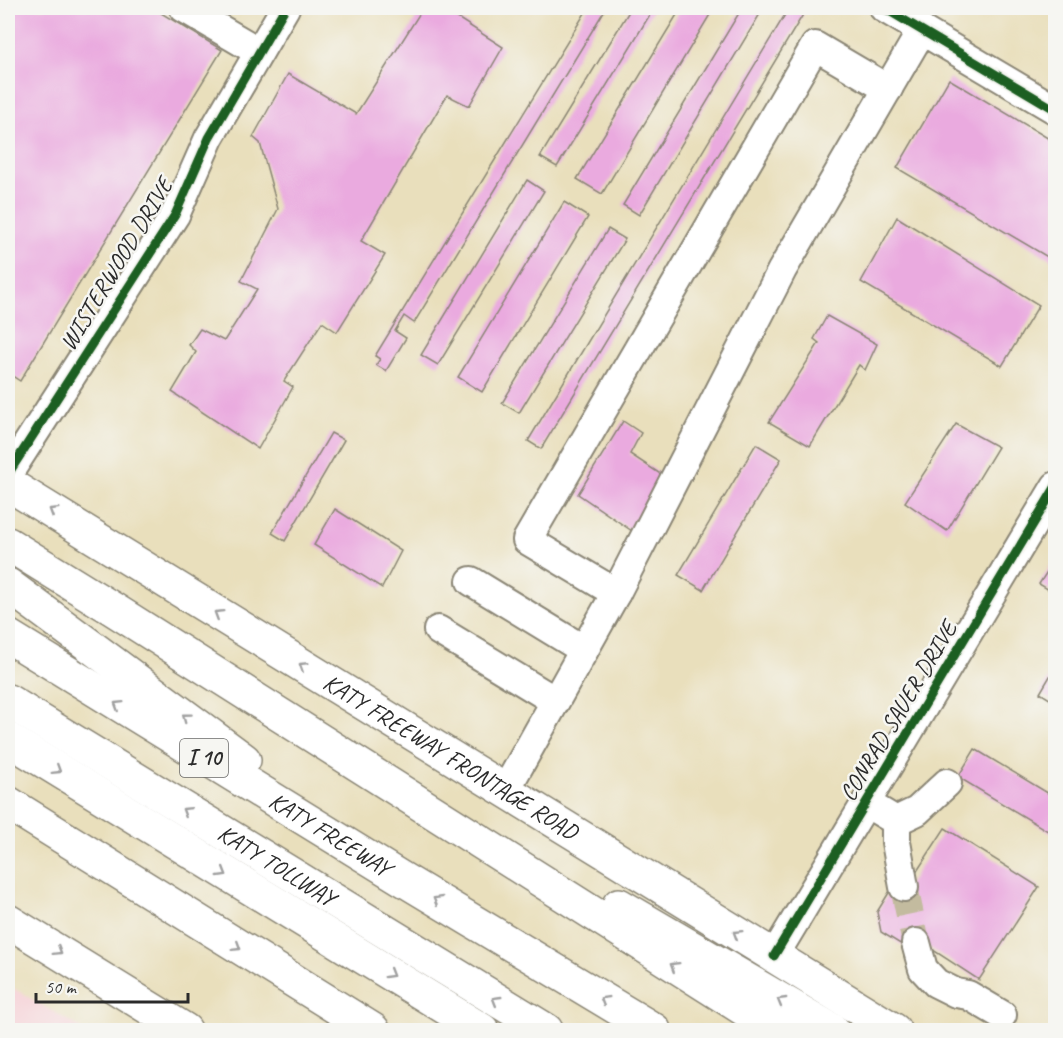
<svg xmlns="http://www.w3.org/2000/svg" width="1063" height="1038" font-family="Caveat,sans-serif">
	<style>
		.built { fill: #f6cfd6 }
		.building { fill: #eaaadf }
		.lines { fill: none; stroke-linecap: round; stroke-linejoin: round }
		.minor-tunnel { stroke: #c3bb9f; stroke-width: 28; stroke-dasharray: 28 14; stroke-linecap: butt }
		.minor-casing { stroke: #8a8574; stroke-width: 32 }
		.major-casing { stroke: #8a8574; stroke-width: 36 }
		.highway-casing { stroke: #8a8574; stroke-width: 36 }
		.minor { stroke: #fff; stroke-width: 28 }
		.major { stroke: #fff; stroke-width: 33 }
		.highway { stroke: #fff; stroke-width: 33 }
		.cycleway-casing { stroke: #f6f6f2; stroke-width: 13 }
		.cycleway { stroke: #1b5e20; stroke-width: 9 }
		.oneway { stroke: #a0a0a0 }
		.labels { text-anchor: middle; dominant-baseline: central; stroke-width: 5; stroke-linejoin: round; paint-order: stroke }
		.shield { fill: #f6f6f2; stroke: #686867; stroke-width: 1.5 }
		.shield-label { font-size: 22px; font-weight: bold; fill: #2b2b2b }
		.street-label { font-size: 24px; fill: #2b2b2b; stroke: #f6f6f2 }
	</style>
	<rect width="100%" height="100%" fill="#f6f6f2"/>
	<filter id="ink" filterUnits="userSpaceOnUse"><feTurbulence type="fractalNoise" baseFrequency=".0167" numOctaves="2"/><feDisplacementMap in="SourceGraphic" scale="12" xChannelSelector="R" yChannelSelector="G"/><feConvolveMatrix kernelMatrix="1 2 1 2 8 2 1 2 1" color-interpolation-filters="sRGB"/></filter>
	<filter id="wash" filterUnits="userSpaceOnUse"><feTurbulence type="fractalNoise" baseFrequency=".008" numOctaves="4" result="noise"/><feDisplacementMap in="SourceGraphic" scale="24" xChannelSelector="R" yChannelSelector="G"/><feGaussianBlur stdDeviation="1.35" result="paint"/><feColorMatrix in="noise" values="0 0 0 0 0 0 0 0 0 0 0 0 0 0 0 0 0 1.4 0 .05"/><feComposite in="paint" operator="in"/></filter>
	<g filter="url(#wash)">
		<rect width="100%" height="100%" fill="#e9dfbc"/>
		<path class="built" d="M8,985L84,1030H8Z"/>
		<g id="blocks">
			<g class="building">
				<path d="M8,8H153L222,50L20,381L8,373Z"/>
				<path d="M423,8H442L503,47L469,106L447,95L361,241L385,255L337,332L322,322L284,381L293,387L258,449L172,392L196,352L189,345L200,329L224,341L257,289L241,281L278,209L260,143L253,137L288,74L356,114Z"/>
				<path d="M588,8H606L414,323L404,316L395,331L406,338L386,371L376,365L380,359L375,356Z"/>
				<path d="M631,8H654L557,167L540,157Z"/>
				<path d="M681,8H714L602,194L577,179Z"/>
				<path d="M742,8L763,9L639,215L623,205Z"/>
				<path d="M789,8H807L541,449L528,441Z"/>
				<path d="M949,79L1056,143V187L1053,191L1056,193V262L897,168Z"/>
				<path d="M527,180L544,191L438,365L421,355Z"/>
				<path d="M564,202L588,217L482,392L458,377Z"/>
				<path d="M897,217L1039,305L1002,366L861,282Z"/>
				<path d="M608,229L625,239L519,413L502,403Z"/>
				<path d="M827,316L877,344L865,370L859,365L810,446L769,422L819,343L814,339Z"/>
				<path d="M623,421L641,433L630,454L665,477L632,531L578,494Z"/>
				<path d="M956,424L998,447L947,531L905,502Z"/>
				<path d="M331,433L344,440L285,541L272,533Z"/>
				<path d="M756,444L781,459L703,590L678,575Z"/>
				<path d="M335,509L401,551L382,588L314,545Z"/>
				<path d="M1056,558V594L1039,584Z"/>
				<path d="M1056,666V703L1040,693Z"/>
				<path d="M975,749L1056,798V836L958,777Z"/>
				<path d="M945,828L1039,887L979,980L921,942L902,945L881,932L877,912L890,891L908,885Z"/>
			</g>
		</g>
	</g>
	<g filter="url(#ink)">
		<use href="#blocks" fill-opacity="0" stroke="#8a8574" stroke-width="1.5"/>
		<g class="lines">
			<path class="minor-tunnel" d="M904,887L916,943"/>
			<defs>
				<g id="minor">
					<path d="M184,8L259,52"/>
					<path d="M884,8L1056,110"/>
					<path d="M8,474L175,215L209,138L285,8"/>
					<path d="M471,581L584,650"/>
					<path d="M616,593L527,540L815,46L888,89"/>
					<path d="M438,630L555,701"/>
					<path d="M505,791L616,593L782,270L922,30"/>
					<path d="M866,803L896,821L917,811L947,783"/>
					<path d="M896,821V842L904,887"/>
					<path d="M916,943L923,969L936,983L956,993L968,995L1002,1015"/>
					<path d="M774,956L1056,486"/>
				</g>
				<g id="major">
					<path id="s1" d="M8,484L894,1030"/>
					<path d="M8,921L185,1030"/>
				</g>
				<g id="highway">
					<path d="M8,544L113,609L777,1030"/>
					<path d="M8,585L244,760"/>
					<path id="s2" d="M8,636L401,878L654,1030"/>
					<path id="s3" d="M8,701L546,1030"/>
					<path d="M8,739L482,1030"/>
					<path d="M8,803L373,1030"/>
					<path d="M619,905L832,1030"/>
				</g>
			</defs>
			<use href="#minor" class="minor-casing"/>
			<use href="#major" class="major-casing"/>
			<use href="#highway" class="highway-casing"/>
			<use href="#minor" class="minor"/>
			<use href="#major" class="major"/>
			<use href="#highway" class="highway"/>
			<defs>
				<g id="cycleway">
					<path d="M884,8L1056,110"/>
					<path d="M8,474L175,215L209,138L285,8"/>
					<path d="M774,956L1056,486"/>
				</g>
			</defs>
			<use href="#cycleway" class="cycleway-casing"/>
			<use href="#cycleway" class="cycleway"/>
		</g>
		<defs><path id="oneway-chevron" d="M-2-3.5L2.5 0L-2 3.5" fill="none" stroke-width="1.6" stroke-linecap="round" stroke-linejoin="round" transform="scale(1.5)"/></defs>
		<g class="oneway">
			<use href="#oneway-chevron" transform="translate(53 511) rotate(-148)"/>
			<use href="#oneway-chevron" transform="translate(218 614) rotate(-148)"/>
			<use href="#oneway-chevron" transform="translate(303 666) rotate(-148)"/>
			<use href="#oneway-chevron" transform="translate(118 705) rotate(-148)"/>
			<use href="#oneway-chevron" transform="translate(186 717) rotate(-143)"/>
			<use href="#oneway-chevron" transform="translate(57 770) rotate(32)"/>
			<use href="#oneway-chevron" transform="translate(186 811) rotate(-148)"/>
			<use href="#oneway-chevron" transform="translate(223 873) rotate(31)"/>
			<use href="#oneway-chevron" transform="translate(437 900) rotate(-149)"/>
			<use href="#oneway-chevron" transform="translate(737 934) rotate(-148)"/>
			<use href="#oneway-chevron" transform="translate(237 947) rotate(32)"/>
			<use href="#oneway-chevron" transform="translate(58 951) rotate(32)"/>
			<use href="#oneway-chevron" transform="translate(674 966) rotate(-148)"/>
			<use href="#oneway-chevron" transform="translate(390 974) rotate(31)"/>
			<use href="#oneway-chevron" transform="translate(496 1000) rotate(-149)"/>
			<use href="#oneway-chevron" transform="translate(604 1000) rotate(-149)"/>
			<use href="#oneway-chevron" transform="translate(781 1001) rotate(-150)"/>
		</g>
	</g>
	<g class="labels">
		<rect class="shield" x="180" y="739" width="48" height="38" rx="4.5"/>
		<g class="shield-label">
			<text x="204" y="758">I 10</text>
		</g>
		<g class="street-label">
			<text transform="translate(116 264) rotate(-59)">WISTERWOOD DRIVE</text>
			<text transform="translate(898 711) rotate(-59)">CONRAD SAUER DRIVE</text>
			<text stroke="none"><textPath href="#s1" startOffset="520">KATY FREEWAY FRONTAGE ROAD</textPath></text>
			<text stroke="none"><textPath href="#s2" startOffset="378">KATY FREEWAY</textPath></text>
			<text stroke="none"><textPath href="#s3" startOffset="315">KATY TOLLWAY</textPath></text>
		</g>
	</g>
	<rect width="1063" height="1038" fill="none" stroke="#f6f6f2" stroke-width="30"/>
	<path d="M36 993v9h152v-9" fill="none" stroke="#2b2b2b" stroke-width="3"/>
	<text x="45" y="993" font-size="18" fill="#2b2b2b" stroke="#f6f6f2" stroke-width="4.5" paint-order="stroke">50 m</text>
</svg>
